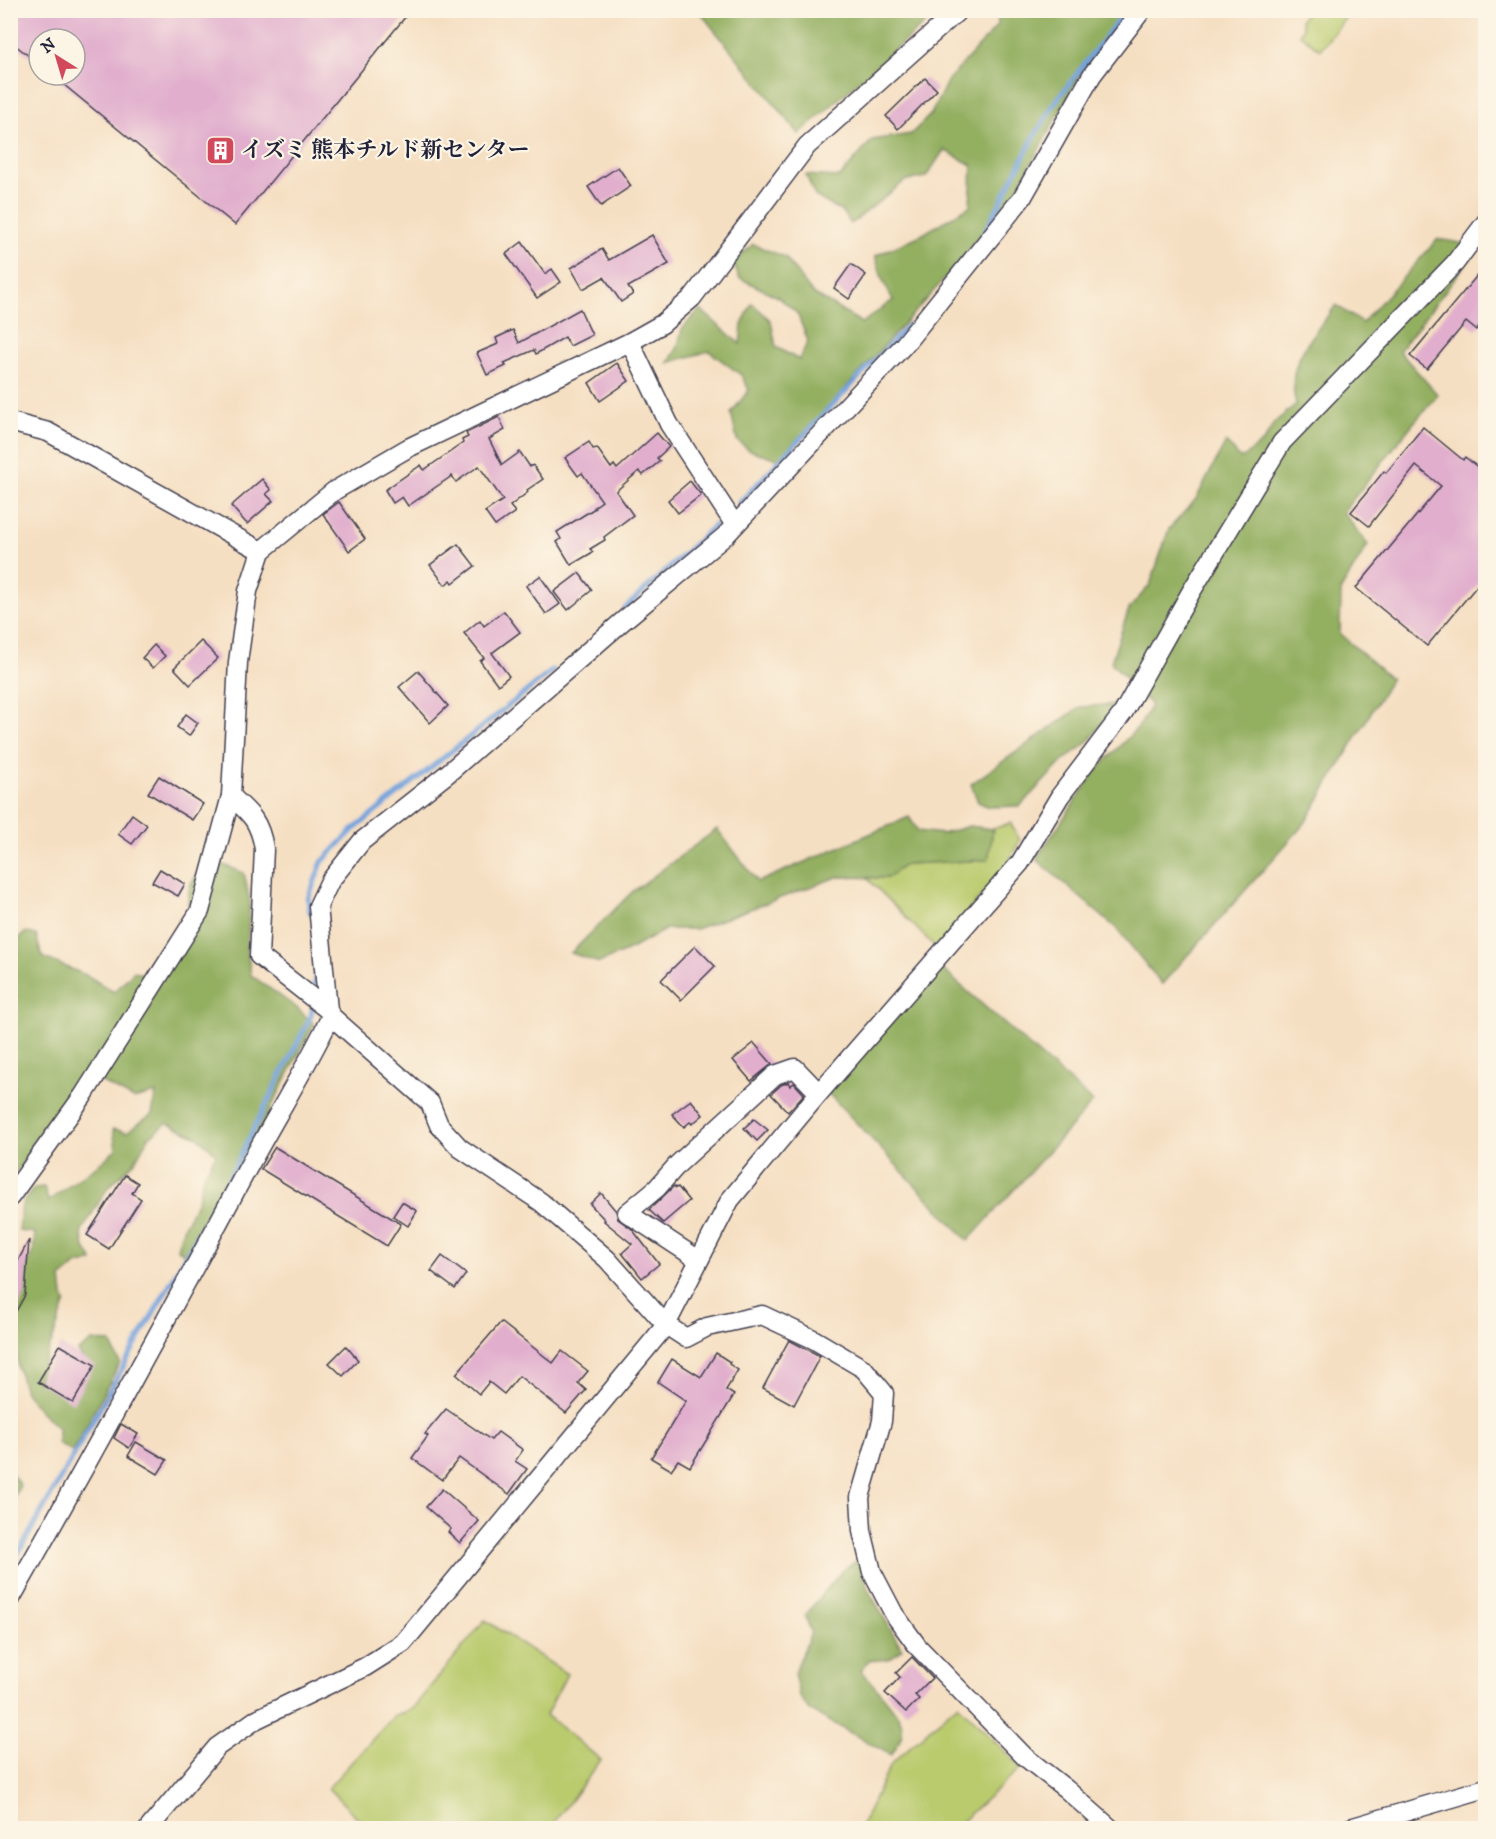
<svg xmlns="http://www.w3.org/2000/svg" width="1496" height="1839" font-family="'IM FELL DW Pica','Noto Serif JP',serif">
	<style>
		.green { fill: #bacb6e; stroke: #6e7654; stroke-width: 1.5 }
		.forest { fill: #93af61; stroke: #5a684e; stroke-width: 1.5 }
		.lines { fill: none; stroke-linecap: round; stroke-linejoin: round }
		.stream { stroke: #73a1dc; stroke-width: 5 }
		.building { fill: #e1afcd }
		.minor-casing { stroke: #423e4f; stroke-width: 21 }
		.minor { stroke: #fff; stroke-width: 18 }
		.labels { text-anchor: middle; dominant-baseline: central; stroke-width: 4.5; stroke-linejoin: round; paint-order: stroke }
		.poi-label { font-size: 22px; font-weight: bold; fill: #22223b; stroke: #fcf5e5; text-anchor: start }
	</style>
	<rect width="100%" height="100%" fill="#fcf5e5"/>
	<filter id="ink" filterUnits="userSpaceOnUse"><feTurbulence type="fractalNoise" baseFrequency=".0167" numOctaves="2"/><feDisplacementMap in="SourceGraphic" scale="12" xChannelSelector="R" yChannelSelector="G"/><feConvolveMatrix kernelMatrix="1 2 1 2 8 2 1 2 1" color-interpolation-filters="sRGB"/></filter>
	<filter id="wash" filterUnits="userSpaceOnUse"><feTurbulence type="fractalNoise" baseFrequency=".008" numOctaves="4" result="noise"/><feDisplacementMap in="SourceGraphic" scale="24" xChannelSelector="R" yChannelSelector="G"/><feGaussianBlur stdDeviation="1.35" result="paint"/><feColorMatrix in="noise" values="0 0 0 0 0 0 0 0 0 0 0 0 0 0 0 0 0 1.4 0 .05"/><feComposite in="paint" operator="in"/></filter>
	<g filter="url(#wash)">
		<rect width="100%" height="100%" fill="#f5dfc2"/>
		<g class="green">
			<path d="M1307,11V10L1351,11L1320,50L1300,34L1303,27L1301,20Z"/>
			<path d="M1010,823L1020,840L1005,869L936,948L867,878H887L905,864L988,860L993,829Z"/>
			<path d="M485,1620L567,1674L546,1715L601,1760L550,1828H367L328,1788L393,1717L413,1708Z"/>
			<path d="M958,1704L1021,1768L954,1828H860L892,1763Z"/>
		</g>
		<g class="forest">
			<path d="M704,11V10L939,11L799,134L702,15Z"/>
			<path d="M997,11H1132L1077,81L1013,196L949,274L781,460L749,450L737,440L731,413L749,390L741,375L709,351L668,363L677,349L682,329L700,309L740,344L742,325L752,303L771,321L776,347L799,360L808,341L797,313L778,297L739,278L733,262L753,244L785,257L812,293L862,323L893,300L883,281L875,256L923,234L970,206L972,165L944,150L926,177L905,181L851,224L842,212L815,196L806,175L840,177L872,140L911,134L931,114L948,80L998,25Z"/>
			<path d="M1485,218V239L1399,351L1438,395L1411,426L1343,512L1368,545L1341,589L1340,634L1391,679L1305,823L1162,984L1118,930L1036,859L1094,773L1140,725L1151,705L1111,662L1129,609L1150,585L1169,529L1196,499L1226,442L1241,459L1264,441L1274,423L1296,404C1284,362 1313,337 1336,305L1362,323L1438,239L1472,245Z"/>
			<path d="M1117,704L1089,741L1062,762L1020,806L989,807L978,802L971,784L1080,707Z"/>
			<path d="M909,817L918,831L942,834L969,826L993,829L988,860L906,864L887,878L837,877L696,929H666L633,948L599,963L571,953L632,892L717,829L758,882Z"/>
			<path d="M219,863L244,873L250,902L247,949L251,975L297,1008L314,1024L236,1176L184,1254L177,1248L184,1226L198,1200L203,1177L216,1154L198,1137L167,1123L148,1138L135,1161L107,1189L81,1232L85,1248L93,1261L76,1265L61,1278L63,1296L66,1302L38,1379L71,1397L85,1362L78,1351L92,1341L110,1342L120,1363L72,1452L58,1443V1428L41,1412L25,1392L18,1368L16,1347L11,1334V1304L25,1266L33,1254L35,1233L19,1231L22,1204L34,1188L44,1187L48,1201L103,1161L116,1149L113,1129L127,1132L152,1114L156,1093L134,1099L100,1081L65,1106L11,1178L10,953L16,941L26,932L36,935L42,957L88,976L114,992L134,971L152,978L147,966C155,947 176,937 185,918C192,905 184,890 195,878C200,872 211,868 219,863Z"/>
			<path d="M941,968L1093,1102L968,1241L827,1092Z"/>
			<path d="M10,1471L20,1485L11,1505H10Z"/>
			<path d="M858,1560L869,1591L902,1649L889,1659L868,1661L861,1671C871,1683 900,1712 902,1725C904,1736 897,1747 891,1755L809,1710L799,1696L794,1673L811,1633L805,1615L843,1570Z"/>
		</g>
		<g class="lines">
			<g class="stream">
				<path d="M984,234L1034,137L1056,101L1126,10"/>
				<path d="M739,503L908,326"/>
				<path d="M624,609L715,525"/>
				<path d="M310,912L308,899L322,862L353,830L553,670"/>
				<path d="M314,989L316,966"/>
				<path d="M10,1568L225,1186L311,1016L312,1009"/>
			</g>
		</g>
		<g id="blocks">
			<g class="building">
				<path d="M10,10H411L235,225L52,75H75V39H39V64L10,41Z"/>
				<path d="M925,78L937,90L898,129L886,116Z"/>
				<path d="M618,167L631,186L601,206L588,187Z"/>
				<path d="M652,235L669,264L628,287L633,294L621,302L604,277L583,289L571,268L602,249L609,260Z"/>
				<path d="M522,242L545,274L552,269L561,282L537,298L506,254Z"/>
				<path d="M851,264L866,275L849,299L834,288Z"/>
				<path d="M1485,266V319L1476,330L1466,322L1427,369L1410,356Z"/>
				<path d="M580,309L592,335L570,346L565,337L536,354L534,350L504,363L506,366L487,375L477,353L498,344L496,338L513,330L519,343Z"/>
				<path d="M617,363L629,381L600,401L589,383Z"/>
				<path d="M499,417L505,430L489,439L502,465L520,452L530,467L533,465L543,479L527,490L528,492L510,506L515,512L495,526L485,512L503,500L479,466L456,482L452,476L408,506L402,497L393,503L385,490L421,465L424,470L463,443L462,440L468,437L466,433Z"/>
				<path d="M1423,427L1463,460L1465,457L1485,473V576L1427,646L1356,588L1441,486L1416,466L1369,526L1351,512L1384,471L1386,473Z"/>
				<path d="M657,433L669,447L657,458L660,461L643,475L639,471L616,491L633,515L604,537L605,540L590,549L593,552L571,565L557,542L561,539L557,532L595,508L594,507L602,501L582,473L578,476L565,458L589,442L593,449L597,448L611,468L614,465L617,469Z"/>
				<path d="M262,479L271,490L266,494L273,501L247,524L231,506Z"/>
				<path d="M690,481L701,495L678,513L668,500Z"/>
				<path d="M339,502L365,539L349,551L323,514Z"/>
				<path d="M458,544L475,566L453,583L451,580L445,585L430,565Z"/>
				<path d="M579,573L592,590L568,610L554,592Z"/>
				<path d="M540,576L560,604L546,614L526,586Z"/>
				<path d="M504,611L520,632L492,653L509,676L498,685L480,661L484,658L464,633L480,620L484,626Z"/>
				<path d="M201,641L218,658L190,685L174,668Z"/>
				<path d="M154,645L165,656L153,668L142,658Z"/>
				<path d="M418,671L448,706L430,723L399,687Z"/>
				<path d="M186,714L198,723L189,736L177,727Z"/>
				<path d="M159,776L203,804L192,820L148,793Z"/>
				<path d="M132,814L147,825L132,844L118,834Z"/>
				<path d="M160,869L185,884L178,896L152,882Z"/>
				<path d="M695,946L715,966L681,1000L661,980Z"/>
				<path d="M754,1043L772,1064L751,1081L733,1060Z"/>
				<path d="M788,1082L790,1086L794,1083L804,1094L788,1112L771,1094L781,1085Z"/>
				<path d="M691,1100L703,1115L692,1124L690,1122L684,1127L672,1114Z"/>
				<path d="M754,1119L768,1130L757,1141L744,1128Z"/>
				<path d="M275,1147L401,1224L387,1246L261,1169Z"/>
				<path d="M125,1175L138,1183L132,1193L141,1199L109,1249L87,1235Z"/>
				<path d="M674,1186L676,1188L678,1187L689,1201L663,1223L649,1210Z"/>
				<path d="M601,1193L616,1211L618,1219L632,1229L659,1264L642,1278L622,1253L632,1244L604,1221L605,1220L590,1204Z"/>
				<path d="M402,1202L417,1211L408,1226L393,1216Z"/>
				<path d="M29,1240L25,1295L10,1322V1276Z"/>
				<path d="M442,1256L466,1274L455,1289L431,1271Z"/>
				<path d="M501,1322L553,1363L562,1351L588,1371L578,1383L586,1390L566,1413L519,1376L504,1394L489,1382L479,1394L456,1374Z"/>
				<path d="M789,1340L820,1356L794,1405L763,1388Z"/>
				<path d="M60,1345L95,1365L73,1403L38,1382Z"/>
				<path d="M346,1346L358,1360L343,1376L329,1363Z"/>
				<path d="M716,1353L730,1362L729,1364L738,1370L726,1390L734,1395L690,1467L678,1460L671,1470L651,1458L686,1401L658,1382L672,1359L701,1377Z"/>
				<path d="M446,1409L491,1440L498,1432L523,1450L515,1461L527,1469L509,1494L459,1458L442,1480L412,1458L428,1436L425,1434Z"/>
				<path d="M121,1424L138,1434L129,1448L114,1438Z"/>
				<path d="M136,1442L167,1460L158,1474L128,1456Z"/>
				<path d="M442,1489L479,1521L460,1543L448,1532L451,1529L426,1507Z"/>
				<path d="M912,1657L932,1678L915,1695L919,1699L906,1712L885,1693L900,1677L896,1673Z"/>
			</g>
		</g>
	</g>
	<g filter="url(#ink)">
		<use href="#blocks" fill-opacity="0" stroke="#423e4f" stroke-width="1.5"/>
		<g class="lines">
			<defs>
				<g id="minor">
					<path d="M630,342L669,424L735,525"/>
					<path d="M10,422L48,432L261,551"/>
					<path d="M231,796C251,814 260,822 264,849L259,956L328,1010"/>
					<path d="M10,1197L83,1096L200,911L231,796L238,662L248,591L261,551L334,491L408,448L630,342L662,324L692,298L807,146L959,10"/>
					<path d="M699,1260L627,1213L657,1188L678,1164L775,1075L795,1068L819,1093"/>
					<path d="M10,1600C90,1459 168,1317 244,1175C273,1121 305,1070 331,1016"/>
					<path d="M149,1828L217,1747L257,1719L365,1667L403,1643L666,1325L730,1200L819,1093L1020,863L1060,796L1123,713L1191,592L1282,442L1455,263L1486,222"/>
					<path d="M1110,1828L1066,1789L1025,1757L918,1647L894,1614L872,1572L862,1531L860,1497L882,1421L884,1393L864,1369L813,1339L762,1315L707,1327L686,1338L666,1325L607,1259L541,1202L460,1148L439,1125L430,1103L331,1016L328,1010L318,906L330,881L362,841L447,774L623,621L725,536L904,345L1022,198L1092,75L1142,10"/>
					<path d="M1350,1828L1486,1788"/>
				</g>
			</defs>
			<use href="#minor" class="minor-casing"/>
			<use href="#minor" class="minor"/>
		</g>
	</g>
	<defs>
		<symbol id="building-square" viewBox="-11 -11 22 22"><rect x="-9" y="-9" width="18" height="18" rx="4" fill="#d1495b" stroke="#fcf5e5"/><path d="M-4-6H4V6H1V3H-1V6H-4ZM-2.5-4.3h1.7v1.8h-1.7ZM.8-4.3h1.7v1.8H.8ZM-2.5-1h1.7V.8h-1.7ZM.8-1h1.7V.8H.8Z" fill="#fff"/></symbol>
	</defs>
	<g fill-rule="evenodd">
		<use href="#building-square" x="204" y="134" width="33" height="33"/>
	</g>
	<g class="labels">
		<g class="poi-label">
			<text x="241" y="150">イズミ 熊本チルド新センター</text>
		</g>
	</g>
	<rect width="1496" height="1839" fill="none" stroke="#fcf5e5" stroke-width="36"/>
	<g transform="translate(57 57) rotate(323)"><circle r="28" fill="#fcf5e5" stroke="#a5a1a1" stroke-width="1.5"/>
	<path d="M0-4.5L10 22L0 15L-10 22Z" fill="#d1495b"/>
	<text y="-9" font-size="16" font-weight="bold" text-anchor="middle" fill="#22223b">N</text>
	</g>
</svg>
